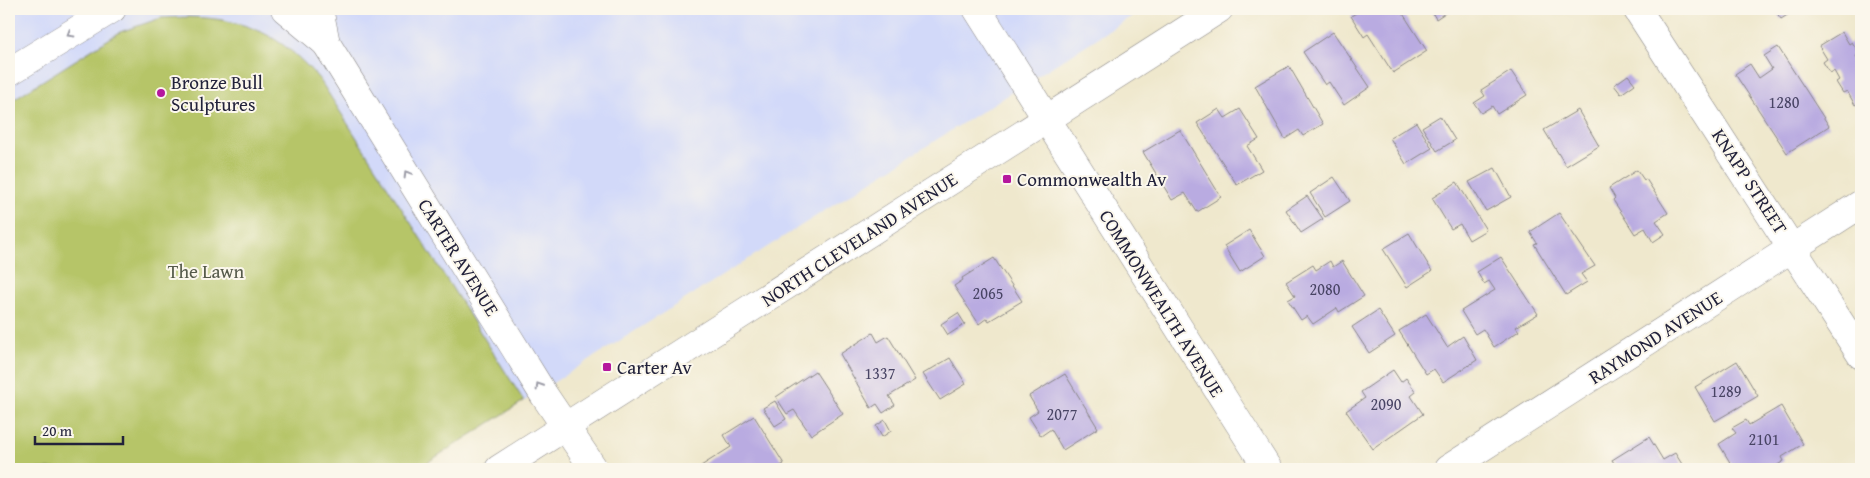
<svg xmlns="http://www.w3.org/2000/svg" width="1870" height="478" font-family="'Gentium Book Plus',serif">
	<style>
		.built { fill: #d2d9f9 }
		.green { fill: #b6c568; stroke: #6c7452 }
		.building { fill: #b9abe1 }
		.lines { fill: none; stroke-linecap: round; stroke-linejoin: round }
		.minor-casing { stroke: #888584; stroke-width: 29 }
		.major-casing { stroke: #888584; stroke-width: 29 }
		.minor { stroke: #fff; stroke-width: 28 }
		.major { stroke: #fff; stroke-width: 28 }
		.oneway { stroke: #9c9ca7 }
		.poi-dot { fill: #b5179e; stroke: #fbf7ec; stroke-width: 2 }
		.labels { text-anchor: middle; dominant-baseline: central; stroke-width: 4; stroke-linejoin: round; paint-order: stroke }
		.number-label { font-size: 16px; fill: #484464 }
		.poi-label { font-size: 19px; fill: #22223b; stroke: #fbf7ec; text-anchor: start }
		.street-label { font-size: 19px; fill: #22223b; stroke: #fbf7ec }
		.park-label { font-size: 19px; fill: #565b4b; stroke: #fbf7ec }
	</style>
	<rect width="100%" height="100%" fill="#fbf7ec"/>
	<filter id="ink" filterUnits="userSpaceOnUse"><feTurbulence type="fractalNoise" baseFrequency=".02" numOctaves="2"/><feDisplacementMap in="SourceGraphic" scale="10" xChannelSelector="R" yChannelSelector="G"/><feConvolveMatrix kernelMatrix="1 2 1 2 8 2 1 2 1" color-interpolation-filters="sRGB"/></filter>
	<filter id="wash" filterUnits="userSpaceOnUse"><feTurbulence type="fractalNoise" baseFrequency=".0096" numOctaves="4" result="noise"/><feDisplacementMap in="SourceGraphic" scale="20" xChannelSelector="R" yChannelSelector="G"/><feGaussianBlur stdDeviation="1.12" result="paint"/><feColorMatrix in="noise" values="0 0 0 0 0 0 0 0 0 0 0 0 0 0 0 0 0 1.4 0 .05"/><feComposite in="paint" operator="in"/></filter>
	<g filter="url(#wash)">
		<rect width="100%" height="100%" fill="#efe8cd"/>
		<path class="built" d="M9,9H1143L417,469H9Z"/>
		<path class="green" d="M187,17C246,18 282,35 320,80L524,401L417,469H9V102L120,32L161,18Z"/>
		<g id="blocks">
			<g class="building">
				<path d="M1363,9H1400L1427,51L1393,73L1368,34L1364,37L1351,16Z"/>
				<path d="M1430,9H1451L1436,19Z"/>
				<path d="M1774,9H1797L1781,19Z"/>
				<path d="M1333,32L1370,87L1344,105L1329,82L1325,85L1303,52Z"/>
				<path d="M1842,32L1849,44L1852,42L1860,54L1856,56L1861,64V101L1855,105L1847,91L1843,93L1836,82L1839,80L1834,71L1830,73L1823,62L1827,59L1819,46Z"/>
				<path d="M1778,47L1829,126L1787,153L1735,74L1750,64L1759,78L1772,69L1764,56Z"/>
				<path d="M1289,66L1323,124L1303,136L1299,130L1285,139L1255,86Z"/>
				<path d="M1511,71L1527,95L1497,114L1492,106L1481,113L1474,103L1485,96L1481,90Z"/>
				<path d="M1628,75L1635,84L1621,94L1614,85Z"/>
				<path d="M1219,109L1225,118L1240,109L1259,139L1247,146L1262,170L1237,185L1197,123Z"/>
				<path d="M1578,110L1599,146L1566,166L1544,130Z"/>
				<path d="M1440,116L1455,140L1437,151L1422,127Z"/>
				<path d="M1416,122L1432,148L1406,164L1390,138Z"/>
				<path d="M1180,130L1221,197L1197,212L1185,193L1172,200L1143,152Z"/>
				<path d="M1495,168L1511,197L1486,211L1469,182Z"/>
				<path d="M1637,170L1644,180L1646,179L1668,213L1656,221L1665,234L1653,242L1645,228L1635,234L1613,200L1615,198L1609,188Z"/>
				<path d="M1334,177L1350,201L1325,217L1310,193Z"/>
				<path d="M1457,182L1486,230L1469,240L1460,224L1451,229L1432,198Z"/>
				<path d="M1307,196L1323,219L1301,233L1286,210Z"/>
				<path d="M1559,213L1595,266L1581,274L1587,282L1566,295L1534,244L1537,243L1530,232Z"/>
				<path d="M1249,230L1265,256L1240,272L1224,246Z"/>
				<path d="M1409,233L1432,271L1407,287L1383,249Z"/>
				<path d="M1501,257L1538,314L1516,327L1519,331L1494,347L1483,329L1475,334L1461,311L1495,290L1489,281L1484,284L1477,272Z"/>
				<path d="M994,258L1022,301L989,321L987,318L979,324L954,286L963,280L962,278Z"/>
				<path d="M1330,261L1333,267L1342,261L1364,296L1339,312L1337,308L1313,324L1307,316L1301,320L1288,300L1295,296L1286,282L1313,265L1316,270Z"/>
				<path d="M1378,310L1395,336L1369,353L1352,327Z"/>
				<path d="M958,313L965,324L948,335L941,324Z"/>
				<path d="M1426,314L1447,347L1463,336L1477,360L1443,382L1434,369L1426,374L1399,331Z"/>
				<path d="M873,333L878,342L888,336L915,380L889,396L895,405L883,413L877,404L871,408L840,354Z"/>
				<path d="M950,358L966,384L940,400L923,374Z"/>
				<path d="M1737,361L1758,396L1715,421L1695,387Z"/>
				<path d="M1393,370L1401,382L1406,378L1416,392L1411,396L1423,414L1373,449L1346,411L1365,398L1361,392Z"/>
				<path d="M815,371L843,414L811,435L794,410L787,414L776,397Z"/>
				<path d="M1065,374L1098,428L1063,450L1051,429L1041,436L1029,417L1038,411L1029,396Z"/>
				<path d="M775,401L786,419L775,426L763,408Z"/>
				<path d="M1781,406L1803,444L1782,457L1784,461L1771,469H1734L1719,444L1736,433L1732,428L1746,420L1749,425Z"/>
				<path d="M754,416L784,464L775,469H703L701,466L731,447L724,435Z"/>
				<path d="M885,420L891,431L882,437L876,426Z"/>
				<path d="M1649,437L1663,460L1675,453L1685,469H1618L1612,460Z"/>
			</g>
		</g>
	</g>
	<g filter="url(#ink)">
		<use href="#blocks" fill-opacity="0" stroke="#888584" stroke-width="1"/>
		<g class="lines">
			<defs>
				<g id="minor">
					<path d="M285,9L326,43"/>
					<path d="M319,9L326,43L544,395L594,469"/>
					<path d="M977,9L1268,469"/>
					<path d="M1637,9L1861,355"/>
					<path d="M9,72L112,9"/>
					<path d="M1448,469L1861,204"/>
				</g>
				<path id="major" d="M499,469L1219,9"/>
			</defs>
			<use href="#minor" class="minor-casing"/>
			<use href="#major" class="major-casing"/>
			<use href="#minor" class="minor"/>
			<use href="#major" class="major"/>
		</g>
		<defs><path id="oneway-chevron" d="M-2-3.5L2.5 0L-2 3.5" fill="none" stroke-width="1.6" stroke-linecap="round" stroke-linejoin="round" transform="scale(1.25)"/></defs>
		<g class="oneway">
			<use href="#oneway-chevron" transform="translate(70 34) rotate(149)"/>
			<use href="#oneway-chevron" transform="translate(407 174) rotate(-122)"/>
			<use href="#oneway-chevron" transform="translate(539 386) rotate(-122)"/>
		</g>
	</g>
	<g class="poi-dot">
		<circle cx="161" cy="93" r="5"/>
		<rect x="1002" y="174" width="10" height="10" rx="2.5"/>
		<rect x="602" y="362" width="10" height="10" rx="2.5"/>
	</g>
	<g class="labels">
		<g class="number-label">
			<text x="1784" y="102">1280</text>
			<text x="1325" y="289">2080</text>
			<text x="988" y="293">2065</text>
			<text x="880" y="373">1337</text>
			<text x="1726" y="391">1289</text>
			<text x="1386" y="404">2090</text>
			<text x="1062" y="414">2077</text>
			<text x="1764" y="439">2101</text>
		</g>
		<g class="poi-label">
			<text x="171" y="82">Bronze Bull<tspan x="171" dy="22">Sculptures</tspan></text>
			<text x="1017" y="179">Commonwealth Av</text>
			<text x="617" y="367">Carter Av</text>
		</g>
		<g class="street-label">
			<text transform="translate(1750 181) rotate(57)">KNAPP STREET</text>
			<text transform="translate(859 239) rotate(-33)">NORTH CLEVELAND AVENUE</text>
			<text transform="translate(459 257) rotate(58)">CARTER AVENUE</text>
			<text transform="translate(1162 303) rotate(58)">COMMONWEALTH AVENUE</text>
			<text transform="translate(1655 337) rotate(-33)">RAYMOND AVENUE</text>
		</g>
		<g class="park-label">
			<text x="206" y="271">The Lawn</text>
		</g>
	</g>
	<rect width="1870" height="478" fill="none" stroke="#fbf7ec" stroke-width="30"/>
	<path d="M35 436v8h88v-8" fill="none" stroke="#22223b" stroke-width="2.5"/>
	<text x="42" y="436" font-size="15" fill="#22223b" stroke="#fbf7ec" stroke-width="4" paint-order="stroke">20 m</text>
</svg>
